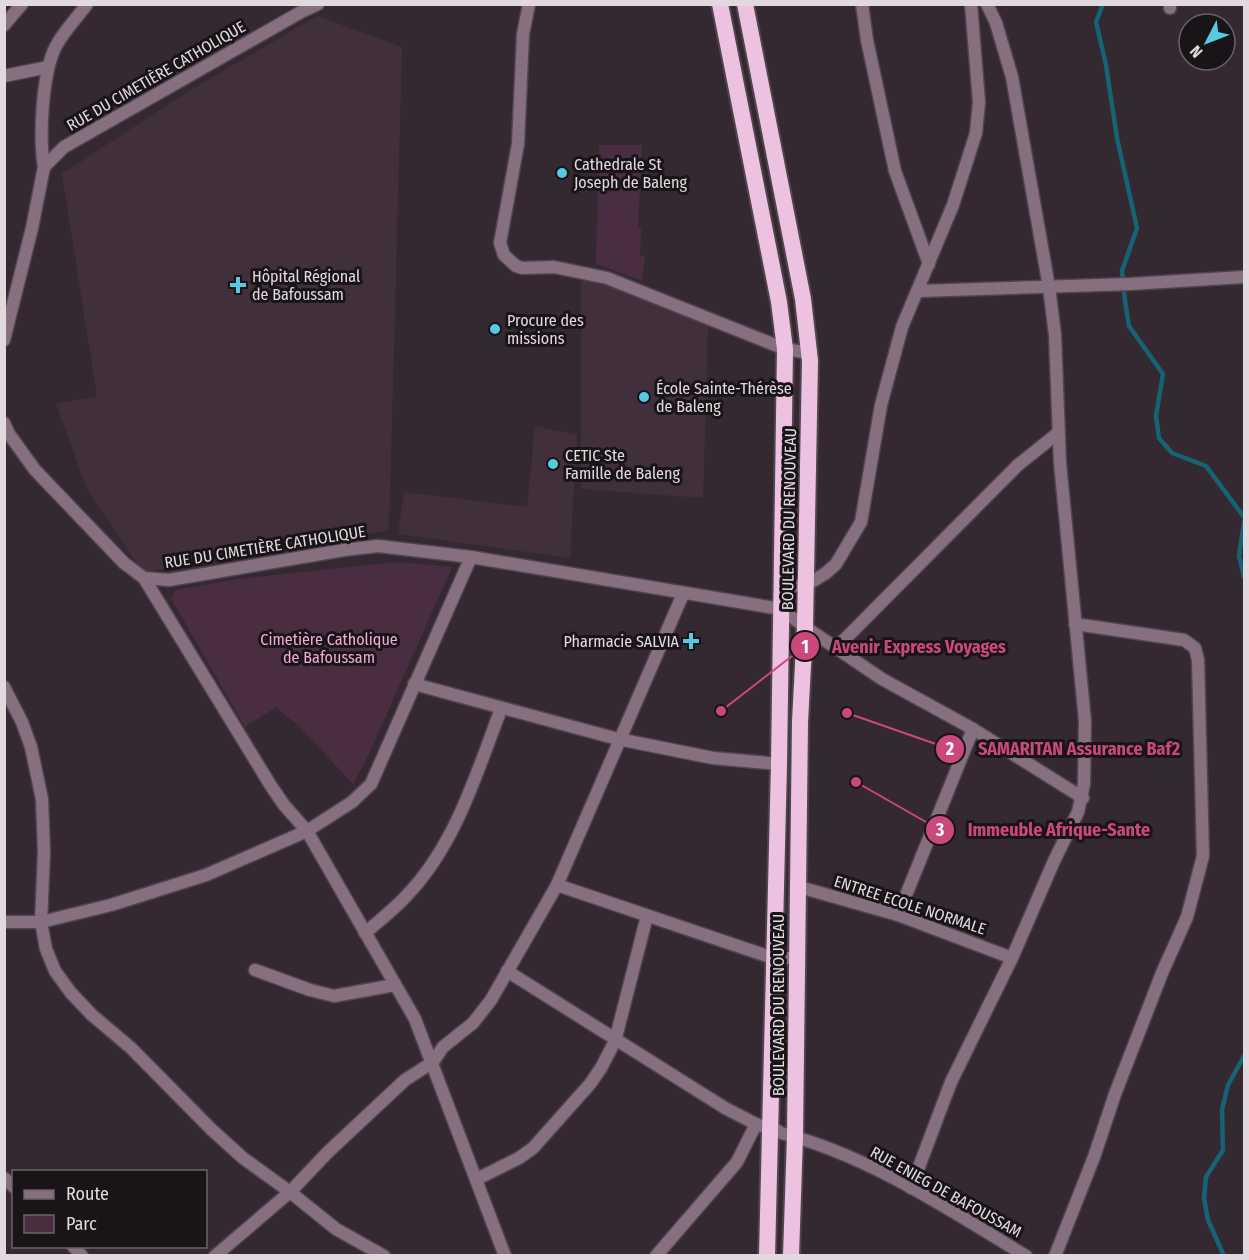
<svg xmlns="http://www.w3.org/2000/svg" width="1249" height="1260" font-family="'Fira Sans Condensed',sans-serif">
	<style>
		.built { fill: #41303c }
		.green { fill: #492e42 }
		.lines { fill: none; stroke-linecap: round; stroke-linejoin: round }
		.stream { stroke: #156373; stroke-width: 4.5 }
		.minor-casing { stroke: #51454d; stroke-width: 15 }
		.tertiary-casing { stroke: #51454d; stroke-width: 15 }
		.trunk-casing { stroke: #51454d; stroke-width: 20 }
		.minor { stroke: #86707f; stroke-width: 12 }
		.tertiary { stroke: #86707f; stroke-width: 12 }
		.trunk { stroke: #edc2e0; stroke-width: 16 }
		.poi-dot { fill: #57c9e2; stroke: #191417; stroke-width: 2 }
		.labels { text-anchor: middle; dominant-baseline: central; stroke-width: 6; stroke-linejoin: round; paint-order: stroke }
		.street-label { font-size: 16px; fill: #e1d9de; stroke: #191417 }
		.poi-label { font-size: 16px; fill: #e1d9de; stroke: #191417; text-anchor: start }
		.park-label { font-size: 16px; fill: #f1aadc; stroke: #191417 }
		.leader { fill: none; stroke: #ca487c; stroke-width: 2 }
		.callout-dot { fill: #ca487c; stroke: #191417; stroke-width: 2 }
		.mark-label { font-size: 18px; text-anchor: middle; font-weight: bold; fill: #fff }
		.callout-label { font-size: 18px; text-anchor: middle; font-weight: bold; fill: #ca487c; stroke: #191417; stroke-width: 6; stroke-linejoin: round; paint-order: stroke }
	</style>
	<rect width="100%" height="100%" fill="#352931"/>
	<g class="built">
		<path d="M317,16L402,47L389,530L143,572L87,489L56,404L97,396L62,174L189,91Z"/>
		<path d="M581,277L607,283L708,324L703,498L581,489Z"/>
		<path d="M535,426L577,435L570,558L398,534L404,492L527,507Z"/>
	</g>
	<g class="green">
		<path d="M599,145H642L638,228H641L640,255L645,256L642,281L596,264Z"/>
		<path d="M397,562L452,567L368,756L353,784L301,728L276,707L245,727L171,598L176,590L237,579Z"/>
	</g>
	<g class="lines">
		<g class="stream">
			<path d="M1103,4L1096,22L1106,65L1117,138L1137,228L1122,271L1125,301L1129,326L1163,374L1156,416L1159,438L1172,453L1206,466L1244,517"/>
			<path d="M1244,522L1239,556L1244,577"/>
			<path d="M1224,1256L1208,1220L1204,1198L1206,1177L1223,1150L1222,1110L1228,1085L1244,1056"/>
		</g>
		<defs>
			<g id="minor">
				<path d="M529,4L523,34L518,144L500,243L504,255L516,266L522,268L554,267L607,278L785,349L809,353"/>
				<path d="M862,4L867,40L895,171L929,264"/>
				<path d="M1170,4V8"/>
				<path d="M4,25L22,4"/>
				<path d="M4,76L48,67"/>
				<path d="M44,167C39,137 42,73 56,46C64,31 77,18 87,4"/>
				<path d="M919,291L1130,284L1244,277"/>
				<path d="M144,578L271,786L284,805L307,831L415,1019L505,1256"/>
				<path d="M782,585L805,586L826,573L836,564L861,522L881,405L902,327L953,205L976,133L979,102L971,4"/>
				<path d="M805,627L882,679L973,729L1083,798"/>
				<path d="M835,649L1018,465L1058,433"/>
				<path d="M414,684L618,739L713,758L779,764"/>
				<path d="M4,687L22,722L31,747L42,799L44,852L41,922L46,949L55,971L71,993L92,1015L131,1048L212,1130L243,1158L290,1192L336,1229L384,1256"/>
				<path d="M557,885L773,958H796"/>
				<path d="M796,886L898,915L1012,958"/>
				<path d="M898,915L973,729"/>
				<path d="M4,922H41L111,905L206,875L307,831L352,802L371,784L471,557"/>
				<path d="M365,933C380,920 396,908 409,893C456,843 477,772 501,709"/>
				<path d="M255,970L310,990L334,996L395,985"/>
				<path d="M507,971L725,1108L756,1124L778,1131"/>
				<path d="M4,1178L14,1187"/>
				<path d="M477,1179L519,1158L533,1148L590,1084L601,1068L615,1041L647,916"/>
				<path d="M911,1188L951,1082L1012,958L1054,861L1078,812L1084,784L1085,721L1060,463L1055,335L1049,287L1012,77L996,23L987,4"/>
				<path d="M73,1246L82,1256"/>
				<path d="M215,1256L290,1192L328,1152L405,1080L433,1062L443,1047L473,1023L491,1000L557,885L683,594"/>
				<path d="M656,1256L737,1162L756,1124"/>
				<path d="M1055,1256L1094,1157L1115,1094L1162,973L1187,917L1203,856L1198,660L1195,648L1184,640L1075,624"/>
			</g>
			<g id="tertiary">
				<path d="M4,340L32,228L44,167L64,147L301,12L318,4"/>
				<path d="M4,423L9,434L35,470L124,563L144,578L169,580L344,550L378,546L471,557L781,609L805,627"/>
				<path d="M781,1133C870,1156 948,1209 1026,1256"/>
			</g>
			<g id="trunk">
				<path d="M720,4L779,302L785,349L779,764L767,1256"/>
				<path d="M745,4L803,299L810,361L805,627L800,722L795,1136L791,1256"/>
			</g>
		</defs>
		<use href="#minor" class="minor-casing"/>
		<use href="#tertiary" class="tertiary-casing"/>
		<use href="#trunk" class="trunk-casing"/>
		<use href="#minor" class="minor"/>
		<use href="#tertiary" class="tertiary"/>
		<use href="#trunk" class="trunk"/>
	</g>
	<g class="poi-dot">
		<circle cx="562" cy="173" r="6"/>
		<path d="M235 276h6v6h6v6h-6v6h-6v-6h-6v-6h6z"/>
		<circle cx="495" cy="329" r="6"/>
		<circle cx="644" cy="397" r="6"/>
		<circle cx="553" cy="464" r="6"/>
		<path d="M688 632h6v6h6v6h-6v6h-6v-6h-6v-6h6z"/>
	</g>
	<g class="labels">
		<g class="street-label">
			<text transform="translate(156 76) rotate(-30)">RUE DU CIMETIÈRE CATHOLIQUE</text>
			<text transform="translate(789 519) rotate(-89)">BOULEVARD DU RENOUVEAU</text>
			<text transform="translate(265 547) rotate(-9)">RUE DU CIMETIÈRE CATHOLIQUE</text>
			<text transform="translate(910 905) rotate(18)">ENTREE ECOLE NORMALE</text>
			<text transform="translate(778 1005) rotate(-90)">BOULEVARD DU RENOUVEAU</text>
			<text transform="translate(946 1192) rotate(29)">RUE ENIEG DE BAFOUSSAM</text>
		</g>
		<g class="poi-label">
			<text x="574" y="164">Cathedrale St<tspan x="574" dy="18">Joseph de Baleng</tspan></text>
			<text x="252" y="276">Hôpital Régional<tspan x="252" dy="18">de Bafoussam</tspan></text>
			<text x="507" y="320">Procure des<tspan x="507" dy="18">missions</tspan></text>
			<text x="656" y="388">École Sainte-Thérèse<tspan x="656" dy="18">de Baleng</tspan></text>
			<text x="565" y="455">CETIC Ste<tspan x="565" dy="18">Famille de Baleng</tspan></text>
			<text x="679" y="641" text-anchor="end">Pharmacie SALVIA</text>
		</g>
		<g class="park-label">
			<text x="329" y="639">Cimetière Catholique<tspan x="329" dy="18">de Bafoussam</tspan></text>
		</g>
	</g>
	<path class="leader" d="M721 711L805 646M847 713L950 749M856 782L940 830"/>
	<g class="callout-dot">
		<circle cx="721" cy="711" r="6"/>
		<circle cx="847" cy="713" r="6"/>
		<circle cx="856" cy="782" r="6"/>
		<circle cx="805" cy="646" r="15"/>
		<circle cx="950" cy="749" r="15"/>
		<circle cx="940" cy="830" r="15"/>
	</g>
	<g class="mark-label">
		<text x="805" y="653">1</text>
		<text x="950" y="755">2</text>
		<text x="940" y="836">3</text>
	</g>
	<g class="callout-label">
		<text x="919" y="653">Avenir Express Voyages</text>
		<text x="1079" y="755">SAMARITAN Assurance Baf2</text>
		<text x="1059" y="836">Immeuble Afrique-Sante</text>
	</g>
	<rect width="1249" height="1260" fill="none" stroke="#e1d9de" stroke-width="12"/>
	<rect x="12" y="1170" width="195" height="78" fill="#191417" stroke="#696367" stroke-width="1.5"/>
	<rect x="24" y="1190" width="30" height="9" fill="#86707f" stroke="#696367" stroke-width="1.5"/>
	<text x="66" y="1200" font-size="18" fill="#e1d9de">Route</text>
	<rect x="24" y="1215" width="30" height="18" fill="#492e42" stroke="#696367" stroke-width="1.5"/>
	<text x="66" y="1230" font-size="18" fill="#e1d9de">Parc</text>
	<g transform="translate(1207 42) rotate(228)"><circle r="28" fill="#191417" stroke="#696367" stroke-width="1.5"/>
	<path d="M0-4.5L10 22L0 15L-10 22Z" fill="#57c9e2"/>
	<text y="-9" font-size="16" font-weight="bold" text-anchor="middle" fill="#e1d9de">N</text>
	</g>
</svg>
